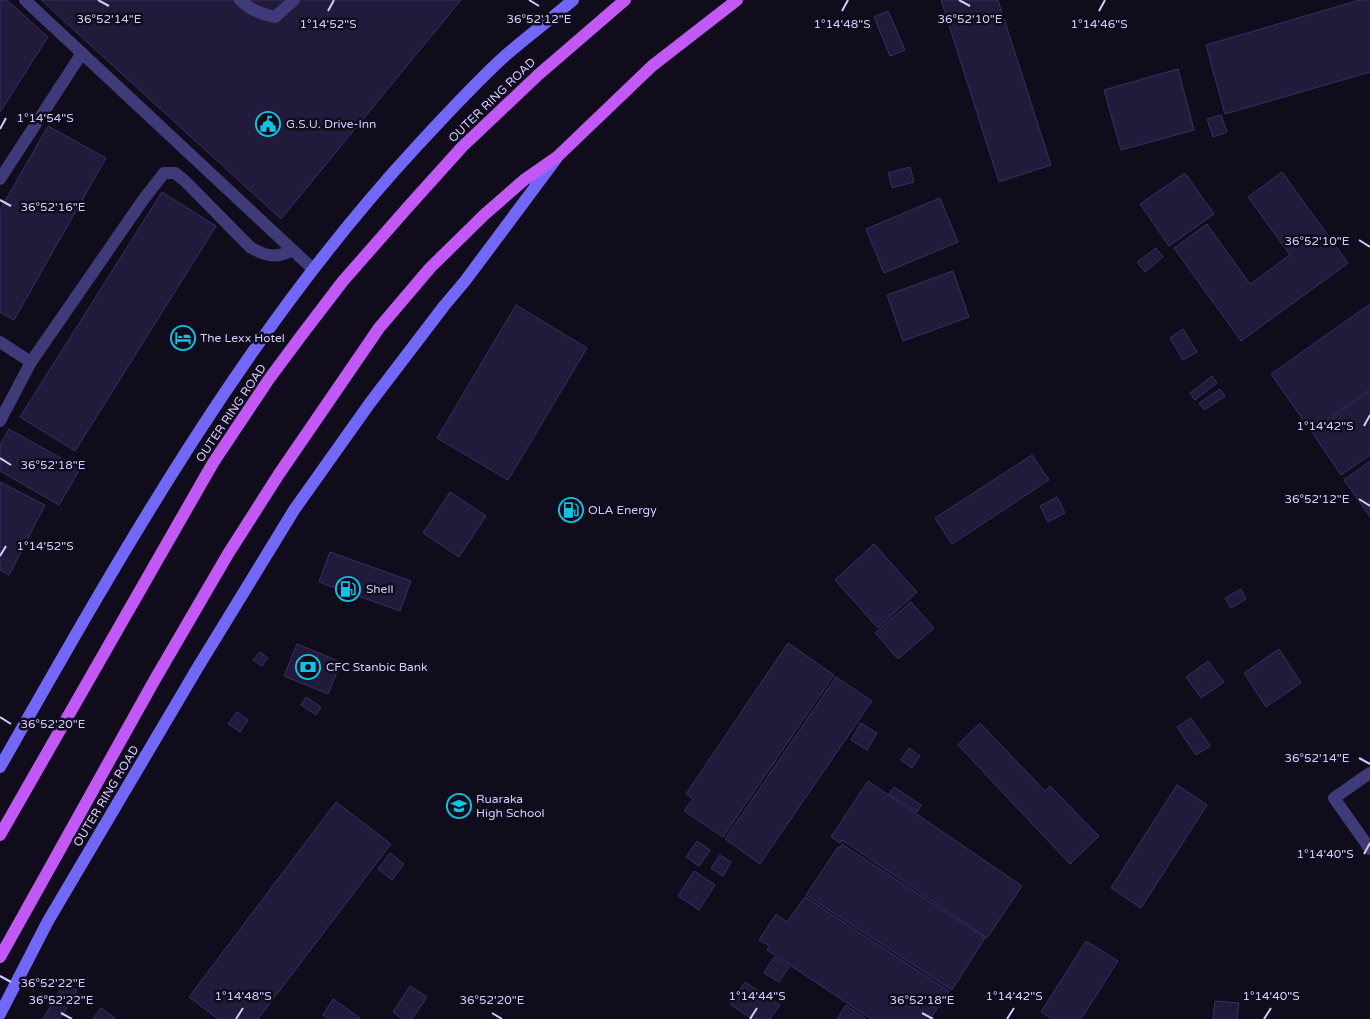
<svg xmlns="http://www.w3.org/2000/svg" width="1370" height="1019" font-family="'Varela Round',sans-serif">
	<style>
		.building { fill: #221a3b; stroke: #3b2d66 }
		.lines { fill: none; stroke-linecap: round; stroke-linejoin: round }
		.street { stroke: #3f3a78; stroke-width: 12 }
		.secondary { stroke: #7267f6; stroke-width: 12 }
		.primary { stroke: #c258f5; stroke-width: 12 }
		.ticks { fill: none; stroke: #d2cafc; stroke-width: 2 }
		.labels { text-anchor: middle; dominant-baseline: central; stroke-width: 5; stroke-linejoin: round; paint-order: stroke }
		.street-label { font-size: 12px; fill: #d2cafc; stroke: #100c1c }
		.poi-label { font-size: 12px; fill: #d2cafc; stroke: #100c1c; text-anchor: start }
		.ticks-label { font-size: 12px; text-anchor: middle; fill: #d2cafc; stroke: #100c1c; stroke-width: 5; stroke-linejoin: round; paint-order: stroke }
	</style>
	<rect width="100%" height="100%" fill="#100c1c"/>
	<g class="building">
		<path d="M0,0H7L48,37L0,112Z"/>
		<path d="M41,0H461L281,219Z"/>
		<path d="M941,0H998L1051,165L999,182Z"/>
		<path d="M1360,0H1370V72L1225,114L1206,45Z"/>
		<path d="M888,11L905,50L890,56L874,17Z"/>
		<path d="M1178,69L1194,130L1121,150L1104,90Z"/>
		<path d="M1221,115L1227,132L1213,137L1207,119Z"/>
		<path d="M48,126L106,158L14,320L0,312V210Z"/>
		<path d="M910,167L914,182L892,188L888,173Z"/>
		<path d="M1282,172L1348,263L1241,341L1174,248L1207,224L1250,284L1290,255L1248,197Z"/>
		<path d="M1185,173L1214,214L1169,246L1140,204Z"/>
		<path d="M162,192L216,226L75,451L20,417Z"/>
		<path d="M940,198L958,242L884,273L866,229Z"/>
		<path d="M1156,248L1163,257L1145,272L1137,262Z"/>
		<path d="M953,271L969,317L903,341L887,295Z"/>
		<path d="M1370,304V389L1311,431L1271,374Z"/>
		<path d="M516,305L587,348L508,480L437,438Z"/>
		<path d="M1183,329L1197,352L1183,360L1170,338Z"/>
		<path d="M1212,376L1217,383L1195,400L1190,393Z"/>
		<path d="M1220,389L1225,396L1204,410L1199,403Z"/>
		<path d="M1370,391V455L1341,475L1312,432Z"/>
		<path d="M9,429L80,469L59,505L0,471V445Z"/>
		<path d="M1032,455L1049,480L952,544L935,518Z"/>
		<path d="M1370,461V517L1344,480Z"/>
		<path d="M0,482L45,505L9,575L0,570Z"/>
		<path d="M450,492L486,516L459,557L423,533Z"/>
		<path d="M1057,497L1065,513L1048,522L1040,506Z"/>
		<path d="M874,544L917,592L878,628L835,580Z"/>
		<path d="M330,552L411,581L400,611L319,582Z"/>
		<path d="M1241,589L1246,599L1231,608L1225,598Z"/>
		<path d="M911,602L934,628L898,659L875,633Z"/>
		<path d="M788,643L834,675L723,837L684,811L693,799L686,794Z"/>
		<path d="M297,644L341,662L328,694L284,676Z"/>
		<path d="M1279,649L1301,683L1266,707L1244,673Z"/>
		<path d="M260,652L268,658L262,666L253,660Z"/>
		<path d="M1208,661L1224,682L1201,698L1186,677Z"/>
		<path d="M836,677L872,701L760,864L725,839Z"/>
		<path d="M306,697L321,707L316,715L301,705Z"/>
		<path d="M237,712L248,720L240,732L228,724Z"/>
		<path d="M1191,718L1210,746L1196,755L1177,727Z"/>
		<path d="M861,723L877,733L867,750L851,740Z"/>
		<path d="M980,723L1045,791L1050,786L1099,836L1070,864L958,745Z"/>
		<path d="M909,748L920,756L912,768L901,760Z"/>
		<path d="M868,781L1022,886L987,938L842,840L840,843L831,837Z"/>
		<path d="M1177,785L1207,805L1141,908L1111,888Z"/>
		<path d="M894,787L921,805L917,812L889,794Z"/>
		<path d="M336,802L391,844L258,1019H218L189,997Z"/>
		<path d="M697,841L710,850L699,866L686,857Z"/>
		<path d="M842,844L985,938L952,990L806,895L838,847L840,848Z"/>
		<path d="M390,853L404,864L392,880L378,869Z"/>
		<path d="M720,855L731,862L723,876L711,868Z"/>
		<path d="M694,871L715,885L699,910L678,896Z"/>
		<path d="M805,897L949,991L930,1019H871L767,950L770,946L759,940L776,914L787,922Z"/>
		<path d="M1086,941L1118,961L1081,1019H1052L1041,1012Z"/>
		<path d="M774,957L789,967L779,982L764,973Z"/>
		<path d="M745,982L780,1005L770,1019H752L730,1004Z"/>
		<path d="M64,983L77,990L60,1019H43Z"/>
		<path d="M410,986L427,997L412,1019H403L393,1012Z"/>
		<path d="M333,999L360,1018L359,1019H328L323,1015Z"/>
		<path d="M1215,1001L1239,1003L1237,1019H1213Z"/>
		<path d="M846,1005L866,1019H837Z"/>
		<path d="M101,1008L115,1018L114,1019H93Z"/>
	</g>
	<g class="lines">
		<g class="street">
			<path d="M25,0L313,269"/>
			<path d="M240,0C250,10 261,14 275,17L294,0"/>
			<path d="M0,179L82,53"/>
			<path d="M0,342L31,362"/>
			<path d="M0,421L31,362L143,200L164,173H175L185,181L250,247C265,256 277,259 292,250"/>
			<path d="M1370,773L1334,798L1370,849"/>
		</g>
		<g class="secondary">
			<path d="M0,767C123,551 247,329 418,145C446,115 475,83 506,55C528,36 551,19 573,0"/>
			<path d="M0,1014L48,921L198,667L294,510L370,403L444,306L465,281L556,159"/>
		</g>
		<g class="primary">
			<path d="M0,835L213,463L269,379L304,332L343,281L408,207L462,147L538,75L625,0"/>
			<path d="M0,957L154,681L228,554L279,474L379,328L430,268L484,215L524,180L557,157L652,66L737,0"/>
		</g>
	</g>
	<path class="ticks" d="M98,0L109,6M529,0L539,6M959,0L970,6M328,11L334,0M842,11L848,0M1099,11L1105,0M0,129L6,118M0,200L11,206M1359,240L1370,247M1364,426L1370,415M0,458L11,465M1359,499L1370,506M0,556L6,546M0,717L11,724M1359,758L1370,764M1364,854L1370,843M0,976L11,982M61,1013L72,1019M492,1013L502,1019M922,1013L933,1019M236,1019L243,1008M750,1019L757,1008M1007,1019L1014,1008M1264,1019L1271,1008"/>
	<defs>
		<symbol id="civic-ring" viewBox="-11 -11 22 22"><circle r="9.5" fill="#100c1c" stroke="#0ec4e4" stroke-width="1.5"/><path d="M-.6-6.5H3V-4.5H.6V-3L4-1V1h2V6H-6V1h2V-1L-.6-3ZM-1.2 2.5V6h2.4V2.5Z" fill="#0ec4e4"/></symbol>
		<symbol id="hotel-ring" viewBox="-11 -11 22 22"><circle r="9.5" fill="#100c1c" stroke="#0ec4e4" stroke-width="1.5"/><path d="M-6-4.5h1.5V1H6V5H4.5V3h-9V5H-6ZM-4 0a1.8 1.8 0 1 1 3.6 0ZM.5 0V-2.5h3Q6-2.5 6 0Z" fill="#0ec4e4"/></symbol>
		<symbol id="fuel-ring" viewBox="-11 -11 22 22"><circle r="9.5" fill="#100c1c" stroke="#0ec4e4" stroke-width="1.5"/><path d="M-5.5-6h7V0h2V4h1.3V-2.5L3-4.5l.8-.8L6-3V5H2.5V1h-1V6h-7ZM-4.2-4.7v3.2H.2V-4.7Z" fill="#0ec4e4"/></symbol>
		<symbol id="bank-ring" viewBox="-11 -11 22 22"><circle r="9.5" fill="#100c1c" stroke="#0ec4e4" stroke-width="1.5"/><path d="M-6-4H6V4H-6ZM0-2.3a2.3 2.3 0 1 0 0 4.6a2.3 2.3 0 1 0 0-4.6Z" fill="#0ec4e4"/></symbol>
		<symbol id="school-ring" viewBox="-11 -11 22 22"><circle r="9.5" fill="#100c1c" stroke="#0ec4e4" stroke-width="1.5"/><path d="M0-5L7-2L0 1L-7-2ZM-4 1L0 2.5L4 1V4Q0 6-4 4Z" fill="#0ec4e4"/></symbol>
	</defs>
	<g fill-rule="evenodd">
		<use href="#civic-ring" x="254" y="110" width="28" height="28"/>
		<use href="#hotel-ring" x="169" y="324" width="28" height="28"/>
		<use href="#fuel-ring" x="557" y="496" width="28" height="28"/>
		<use href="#fuel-ring" x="334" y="575" width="28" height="28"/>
		<use href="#bank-ring" x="294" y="653" width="28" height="28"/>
		<use href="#school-ring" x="445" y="792" width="28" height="28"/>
	</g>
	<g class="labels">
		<g class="street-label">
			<text transform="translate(492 100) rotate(-44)">OUTER RING ROAD</text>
			<text transform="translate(231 413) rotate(-56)">OUTER RING ROAD</text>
			<text transform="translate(106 796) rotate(-59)">OUTER RING ROAD</text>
		</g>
		<g class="poi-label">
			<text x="286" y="124">G.S.U. Drive-Inn</text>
			<text x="200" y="338">The Lexx Hotel</text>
			<text x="588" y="510">OLA Energy</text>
			<text x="366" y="589">Shell</text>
			<text x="326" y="667">CFC Stanbic Bank</text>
			<text x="476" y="799">Ruaraka<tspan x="476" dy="14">High School</tspan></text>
		</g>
	</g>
	<g class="ticks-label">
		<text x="109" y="23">36°52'14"E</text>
		<text x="539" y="23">36°52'12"E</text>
		<text x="970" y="23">36°52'10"E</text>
		<text x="328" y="28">1°14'52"S</text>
		<text x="842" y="28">1°14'48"S</text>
		<text x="1099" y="28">1°14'46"S</text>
		<text x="45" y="122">1°14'54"S</text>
		<text x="53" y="211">36°52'16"E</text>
		<text x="1317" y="245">36°52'10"E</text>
		<text x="1325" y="430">1°14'42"S</text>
		<text x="53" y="469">36°52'18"E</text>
		<text x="1317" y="503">36°52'12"E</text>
		<text x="45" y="550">1°14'52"S</text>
		<text x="53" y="728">36°52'20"E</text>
		<text x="1317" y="762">36°52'14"E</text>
		<text x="1325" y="858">1°14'40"S</text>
		<text x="53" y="987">36°52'22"E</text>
		<text x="243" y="1000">1°14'48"S</text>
		<text x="757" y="1000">1°14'44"S</text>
		<text x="1014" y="1000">1°14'42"S</text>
		<text x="1271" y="1000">1°14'40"S</text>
		<text x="61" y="1004">36°52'22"E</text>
		<text x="492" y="1004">36°52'20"E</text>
		<text x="922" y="1004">36°52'18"E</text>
	</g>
</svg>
